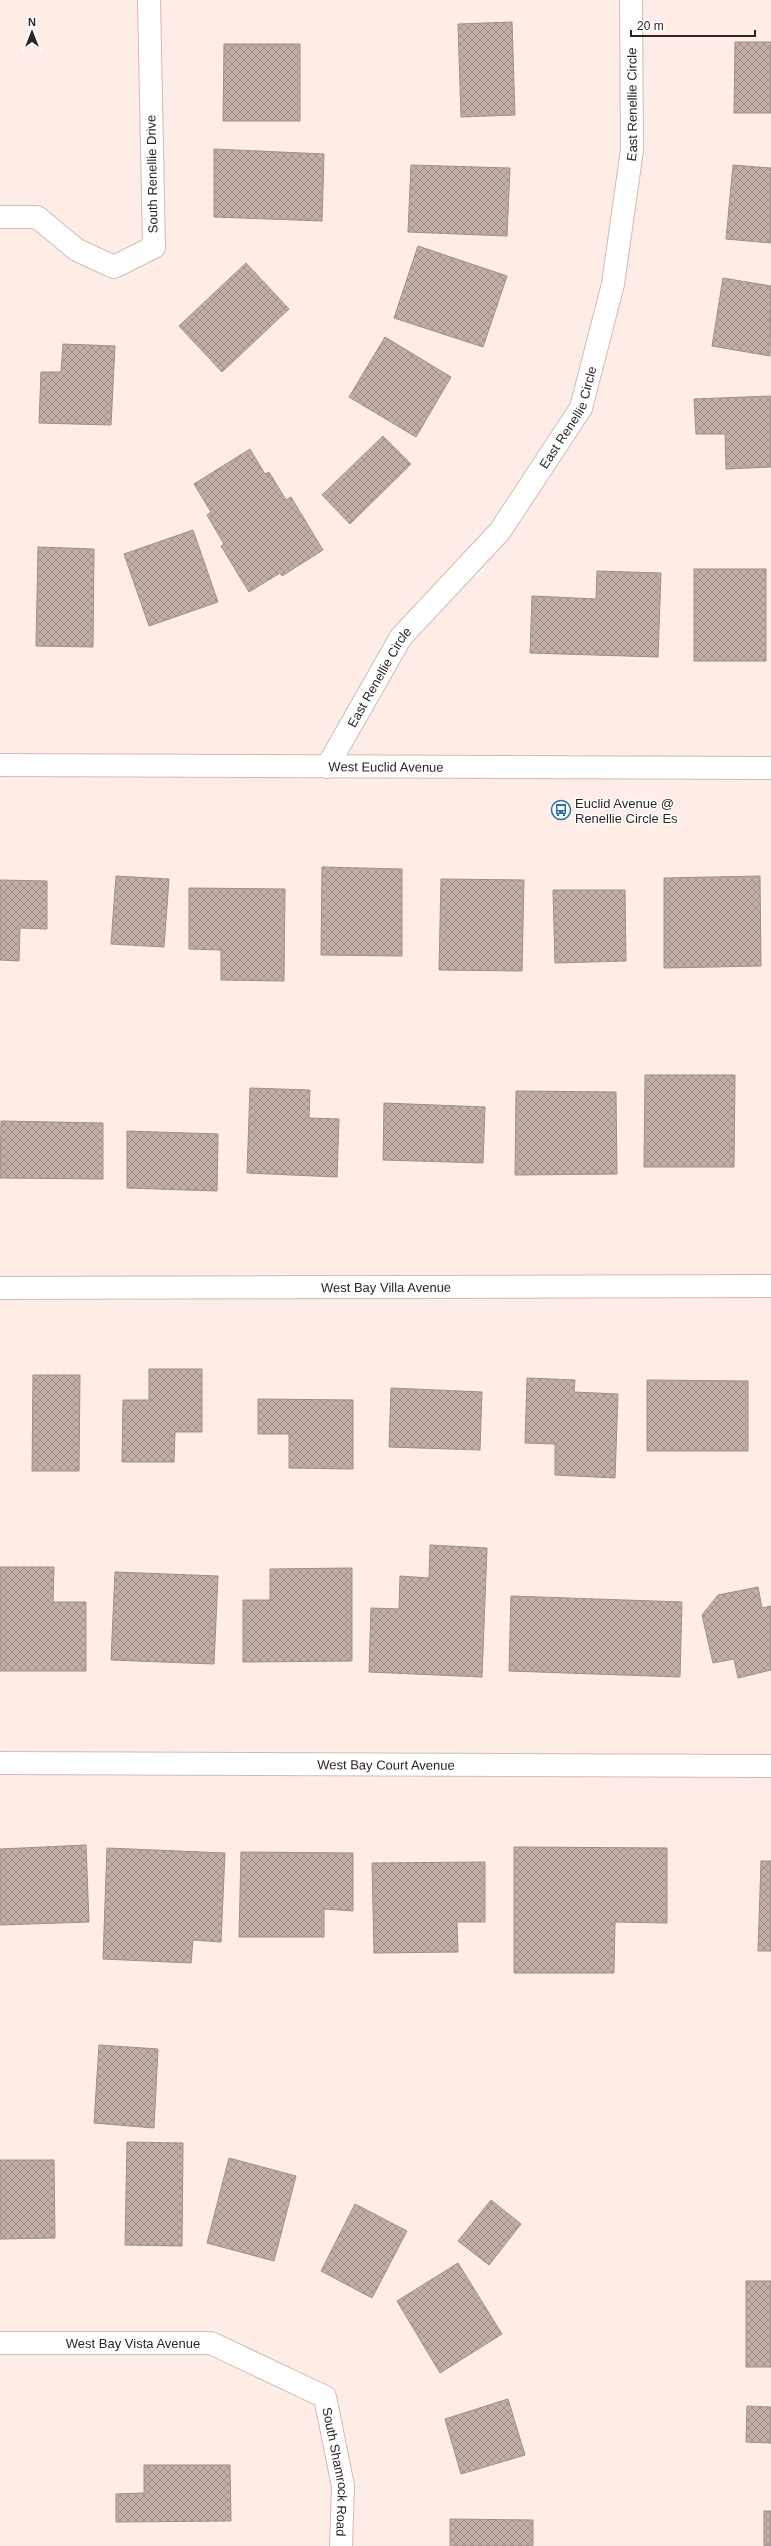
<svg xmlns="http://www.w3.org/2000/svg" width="771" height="2546" font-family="Arial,sans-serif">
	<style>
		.building { fill: url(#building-cross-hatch); stroke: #a38e87 }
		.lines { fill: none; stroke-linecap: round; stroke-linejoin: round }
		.street-casing { stroke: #d1bbb4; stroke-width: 24 }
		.secondary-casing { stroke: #d1bbb4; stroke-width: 24 }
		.street { stroke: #fff; stroke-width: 22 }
		.secondary { stroke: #fff; stroke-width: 22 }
		.labels { text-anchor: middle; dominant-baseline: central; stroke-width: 3; stroke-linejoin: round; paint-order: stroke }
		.street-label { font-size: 13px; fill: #2c2421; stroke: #fff }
		.poi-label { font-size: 13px; fill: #2c2421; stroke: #fff; text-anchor: start }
	</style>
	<defs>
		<pattern id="building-cross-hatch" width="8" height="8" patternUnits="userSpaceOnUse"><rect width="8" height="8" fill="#c3aea7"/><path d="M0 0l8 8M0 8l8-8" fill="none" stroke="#9f8d88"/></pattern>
	</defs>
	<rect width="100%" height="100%" fill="#feece6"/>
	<g class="building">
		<path d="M512,22L515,115L461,117L458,24Z"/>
		<path d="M735,42H771V113H734Z"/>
		<path d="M224,44H300V121H223Z"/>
		<path d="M214,149L324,154L322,221L214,217Z"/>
		<path d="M411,165L510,168L507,236L408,232Z"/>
		<path d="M733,165L771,168V243L726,239Z"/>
		<path d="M418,246L507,276L483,347L394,318Z"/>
		<path d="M246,263L289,309L222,372L179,326Z"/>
		<path d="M723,278L771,286L770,356L712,346Z"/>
		<path d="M385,337L451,377L416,437L349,397Z"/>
		<path d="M63,344L115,346L111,425L39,423L41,372H61Z"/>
		<path d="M771,396V467L726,469L725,434H696L694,399Z"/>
		<path d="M383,436L411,464L350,524L322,495Z"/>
		<path d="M250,449L265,474L269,472L286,500L291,497L323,550L282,576L280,573L249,592L221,546L224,544L207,515L211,512L194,484Z"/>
		<path d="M193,530L218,602L149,626L124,554Z"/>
		<path d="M38,547L94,549L93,647L36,646Z"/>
		<rect x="694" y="569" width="72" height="92"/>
		<path d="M597,571L661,573L658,657L530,653L532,596L596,599Z"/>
		<path d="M322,867L402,869V956L321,955Z"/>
		<path d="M116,876L169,879L164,947L111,944Z"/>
		<path d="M760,876L761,966L664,968V878Z"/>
		<path d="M441,879L524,880L522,971L439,970Z"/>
		<path d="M0,880L47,881V929L20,928L19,961L0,960Z"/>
		<path d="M189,888L285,889L284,981L221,980V950L189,949Z"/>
		<path d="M553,890H625L626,961L555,963Z"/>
		<path d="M645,1075H735L734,1167H644Z"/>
		<path d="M250,1088L310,1090L309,1118L339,1119L337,1177L247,1173Z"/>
		<path d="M516,1091L616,1092L617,1174L515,1175Z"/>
		<path d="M384,1103L485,1107L483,1163L383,1160Z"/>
		<path d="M1,1121L103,1123V1179L0,1178Z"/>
		<path d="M127,1131L218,1134L217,1191L127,1188Z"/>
		<path d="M149,1369H202V1432H175L174,1462H122L123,1400H149Z"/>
		<path d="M33,1375H80L79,1471H32Z"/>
		<path d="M527,1378L575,1380L574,1392L618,1394L615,1478L555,1475V1444L525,1443Z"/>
		<path d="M647,1380L748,1381V1451H647Z"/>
		<path d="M391,1388L482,1392L480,1450L389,1447Z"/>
		<path d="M258,1399L353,1400V1469L289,1468V1434H258Z"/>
		<path d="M430,1545L487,1548L482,1677L369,1672L371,1608L399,1609L400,1576L429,1578Z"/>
		<path d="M0,1567H54L53,1602H86V1671H0Z"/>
		<path d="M352,1568V1661L243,1662V1600H270V1569Z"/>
		<path d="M115,1572L218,1576L214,1664L111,1660Z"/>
		<path d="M758,1587L762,1608L771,1606V1670L738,1678L734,1659L713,1663L702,1615L718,1595Z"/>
		<path d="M511,1596L682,1602L680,1677L509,1671Z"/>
		<path d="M86,1845L89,1922L0,1925V1849Z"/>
		<path d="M514,1847L667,1848V1923L615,1922L614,1973H514Z"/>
		<path d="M107,1848L225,1853L221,1942L193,1940L191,1963L103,1959Z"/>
		<path d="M241,1852L353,1853V1911L324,1909V1937H239Z"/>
		<path d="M761,1861H771V1951H758Z"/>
		<path d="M485,1862V1922H457L458,1952L374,1953L372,1863Z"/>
		<path d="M99,2045L158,2049L154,2128L94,2123Z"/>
		<path d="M127,2142L183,2143L182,2246L125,2245Z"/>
		<path d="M229,2158L296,2176L274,2261L207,2243Z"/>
		<path d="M0,2160H54L55,2238L0,2239Z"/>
		<path d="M491,2200L521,2224L489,2265L458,2241Z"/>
		<path d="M355,2204L407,2231L372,2298L321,2271Z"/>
		<path d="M458,2263L502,2334L440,2373L397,2301Z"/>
		<rect x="746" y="2281" width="25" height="86"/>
		<path d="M508,2399L525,2455L461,2474L445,2419Z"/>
		<path d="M747,2406L771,2407V2443L746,2442Z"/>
		<path d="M144,2465H230L231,2521L116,2522V2494L144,2493Z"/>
		<rect x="764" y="2511" width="7" height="35"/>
		<path d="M450,2519L533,2520V2546H450Z"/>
	</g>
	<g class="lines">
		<defs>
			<g id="street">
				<path d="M0,217H37L77,250L114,267L154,247L149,0"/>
				<path id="s1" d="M327,767L401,637L500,531L581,408L613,284L632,150L631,0"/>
				<path id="s2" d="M0,1288L771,1286"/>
				<path id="s3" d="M0,1763L771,1766"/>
				<path id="s4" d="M0,2343H211L325,2397L343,2486L341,2546"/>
			</g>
			<g id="secondary">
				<path id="s5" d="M0,765L771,768"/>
			</g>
		</defs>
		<use href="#street" class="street-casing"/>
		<use href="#secondary" class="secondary-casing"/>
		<use href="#street" class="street"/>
		<use href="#secondary" class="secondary"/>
	</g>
	<defs>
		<symbol id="bus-ring" viewBox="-11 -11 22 22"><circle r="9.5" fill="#fff" stroke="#2a71a5" stroke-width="1.5"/><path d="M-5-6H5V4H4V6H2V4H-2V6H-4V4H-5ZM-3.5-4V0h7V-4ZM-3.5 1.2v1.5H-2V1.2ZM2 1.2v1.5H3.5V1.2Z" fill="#2a71a5"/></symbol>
	</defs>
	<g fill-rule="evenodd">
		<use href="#bus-ring" x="550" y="799" width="22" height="22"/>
	</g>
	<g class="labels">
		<g class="street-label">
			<text stroke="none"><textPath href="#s1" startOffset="751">East Renellie Circle</textPath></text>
			<text transform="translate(152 174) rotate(-91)">South Renellie Drive</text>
			<text stroke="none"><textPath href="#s1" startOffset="428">East Renellie Circle</textPath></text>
			<text stroke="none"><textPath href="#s1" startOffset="104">East Renellie Circle</textPath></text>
			<text stroke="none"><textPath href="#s5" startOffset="386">West Euclid Avenue</textPath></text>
			<text stroke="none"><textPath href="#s2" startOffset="386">West Bay Villa Avenue</textPath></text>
			<text stroke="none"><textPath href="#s3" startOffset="386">West Bay Court Avenue</textPath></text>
			<text stroke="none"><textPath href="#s4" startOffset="133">West Bay Vista Avenue</textPath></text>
			<text stroke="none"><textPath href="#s4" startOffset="413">South Shamrock Road</textPath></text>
		</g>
		<g class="poi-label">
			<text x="575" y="803">Euclid Avenue @<tspan x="575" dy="15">Renellie Circle Es</tspan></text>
		</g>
	</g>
	<g transform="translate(32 32)" stroke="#ffffff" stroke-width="3" paint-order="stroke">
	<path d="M0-3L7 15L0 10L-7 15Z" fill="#2c2421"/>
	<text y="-6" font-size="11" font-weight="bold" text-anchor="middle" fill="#2c2421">N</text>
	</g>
	<path d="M631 30v6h124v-6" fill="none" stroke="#2c2421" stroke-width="2"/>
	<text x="637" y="30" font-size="12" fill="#2c2421" stroke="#ffffff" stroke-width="3" paint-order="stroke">20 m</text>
</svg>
